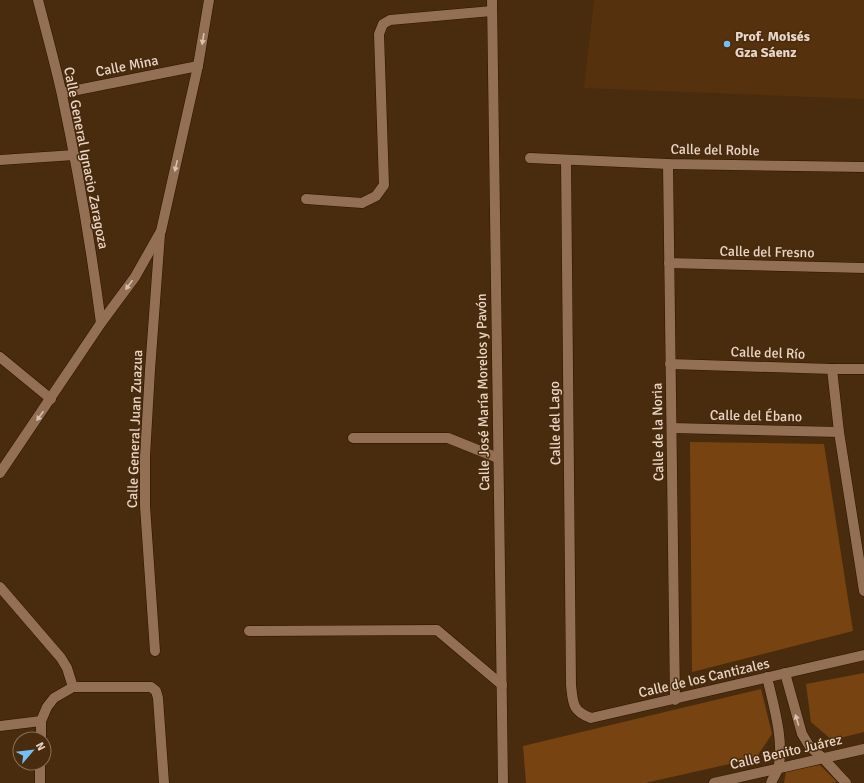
<svg xmlns="http://www.w3.org/2000/svg" width="864" height="783" font-family="Signika,sans-serif">
	<style>
		.built { fill: #56310e }
		.green { fill: #741 }
		.lines { fill: none; stroke-linecap: round; stroke-linejoin: round }
		.minor-casing { stroke: #2b1401; stroke-width: 11 }
		.minor { stroke: #936f53; stroke-width: 10 }
		.oneway { fill: #d9c1b0 }
		.poi-dot { fill: #74c0f6; stroke: #492b0e; stroke-width: 1.5 }
		.labels { text-anchor: middle; dominant-baseline: central; stroke-width: 3; stroke-linejoin: round; paint-order: stroke }
		.poi-label { font-size: 14px; font-weight: bold; fill: #ead6c7; stroke: #492b0e; text-anchor: start }
		.street-label { font-size: 14px; fill: #ead6c7; stroke: #492b0e }
	</style>
	<rect width="100%" height="100%" fill="#492b0e"/>
	<path class="built" d="M594,0H864V99L584,88Z"/>
	<g class="green">
		<path d="M690,442L824,444L853,631L692,672Z"/>
		<path d="M864,673V732L832,740L811,722L806,684Z"/>
		<path d="M761,689L772,734L756,758L645,783H526L523,746Z"/>
		<path d="M820,765L837,782L832,783H784L786,771Z"/>
	</g>
	<g class="lines">
		<defs>
			<g id="minor">
				<path d="M38,0C46,31 55,63 62,95C78,170 91,247 101,323"/>
				<path d="M492,0L503,783"/>
				<path d="M62,93L198,66"/>
				<path d="M530,158L668,164L864,167"/>
				<path d="M0,160L74,155"/>
				<path d="M566,160L571,685C573,703 572,711 591,718L864,655"/>
				<path d="M668,164L675,700"/>
				<path d="M306,199L362,203L376,196L384,185L379,34L383,24L390,20L492,11"/>
				<path d="M669,263L864,268"/>
				<path d="M0,357L51,399"/>
				<path d="M670,364L832,369H864"/>
				<path d="M832,369L839,432L864,591"/>
				<path d="M672,428L839,432"/>
				<path d="M353,438H448L498,458"/>
				<path d="M0,473L101,323L135,277L161,231L198,66L209,0"/>
				<path d="M0,587L61,658L67,668L73,687"/>
				<path d="M249,631L437,630L502,685"/>
				<path d="M155,651L145,506V456L150,370L160,234"/>
				<path d="M785,673L802,734L810,747L823,758L846,783"/>
				<path d="M767,677C773,703 785,743 778,769C776,774 773,778 771,783"/>
				<path d="M0,726L41,721"/>
				<path d="M41,739V721L47,707L54,698L73,687H151L156,691L158,698L164,783"/>
				<path d="M40,783V763"/>
				<path d="M714,783L864,749"/>
			</g>
		</defs>
		<use href="#minor" class="minor-casing"/>
		<use href="#minor" class="minor"/>
	</g>
	<defs><path id="oneway-solid" d="M-6-.8H1V-3.2L6.5 0L1 3.2V.8H-6Z"/></defs>
	<g class="oneway">
		<use href="#oneway-solid" transform="translate(203 39) rotate(99)"/>
		<use href="#oneway-solid" transform="translate(176 166) rotate(103)"/>
		<use href="#oneway-solid" transform="translate(129 285) rotate(126)"/>
		<use href="#oneway-solid" transform="translate(40 416) rotate(125)"/>
		<use href="#oneway-solid" transform="translate(797 720) rotate(-107)"/>
	</g>
	<circle class="poi-dot" cx="727" cy="44" r="4"/>
	<g class="labels">
		<g class="poi-label">
			<text x="735" y="36">Prof. Moisés<tspan x="735" dy="16">Gza Sáenz</tspan></text>
		</g>
		<g class="street-label">
			<text transform="translate(127 66) rotate(-11)">Calle Mina</text>
			<text transform="translate(715 150) rotate(1)">Calle del Roble</text>
			<text transform="translate(86 158) rotate(79)">Calle General Ignacio Zaragoza</text>
			<text transform="translate(767 252) rotate(1)">Calle del Fresno</text>
			<text transform="translate(768 353) rotate(2)">Calle del Río</text>
			<text transform="translate(483 392) rotate(-91)">Calle José María Morelos y Pavón</text>
			<text transform="translate(756 416) rotate(1)">Calle del Ébano</text>
			<text transform="translate(555 423) rotate(-91)">Calle del Lago</text>
			<text transform="translate(135 429) rotate(-88)">Calle General Juan Zuazua</text>
			<text transform="translate(658 432) rotate(-91)">Calle de la Noria</text>
			<text transform="translate(704 678) rotate(-13)">Calle de los Cantizales</text>
			<text transform="translate(786 752) rotate(-13)">Calle Benito Juárez</text>
		</g>
	</g>
	<g transform="translate(32 751) rotate(62)"><circle r="19" fill="#492b0e" stroke="#896f58"/>
	<path d="M0-3L7 15L0 10L-7 15Z" fill="#74c0f6"/>
	<text y="-6" font-size="11" font-weight="bold" text-anchor="middle" fill="#ead6c7">N</text>
	</g>
</svg>
